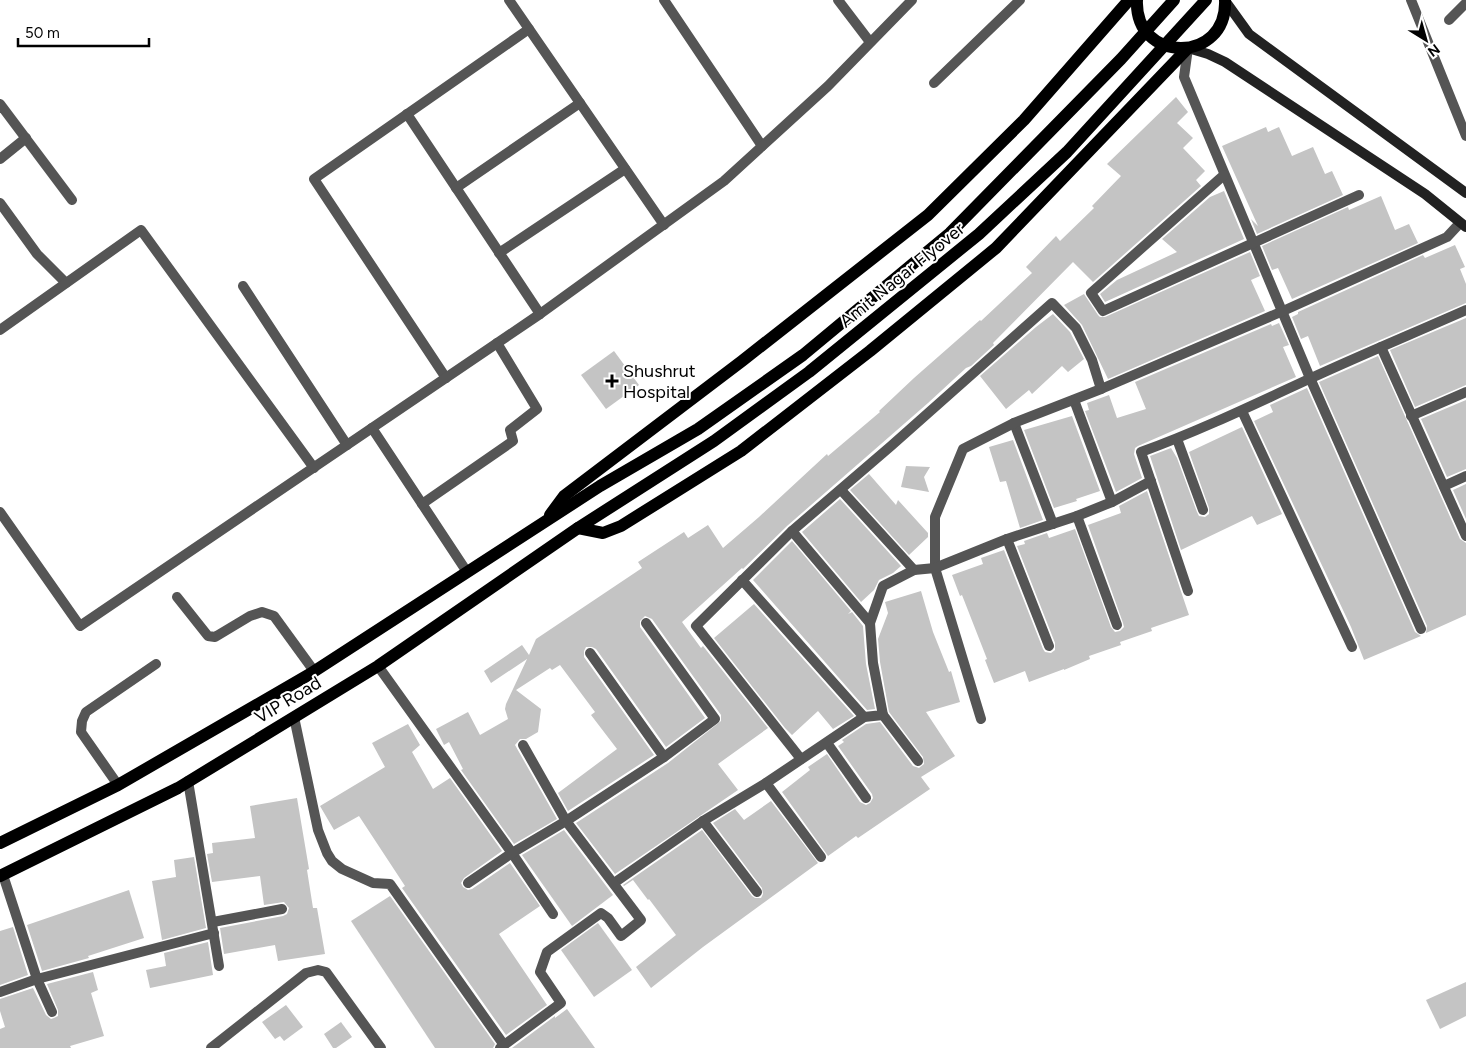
<svg xmlns="http://www.w3.org/2000/svg" width="1466" height="1048" font-family="Figtree,sans-serif">
	<style>
		.building { fill: #c4c4c4 }
		.lines { fill: none; stroke-linecap: round; stroke-linejoin: round }
		.street { stroke: #555; stroke-width: 10 }
		.secondary { stroke: #222; stroke-width: 10 }
		.primary { stroke: #000; stroke-width: 12 }
		.poi-dot { fill: #000; stroke: #fff; stroke-width: 2 }
		.labels { text-anchor: middle; dominant-baseline: central; stroke-width: 4; stroke-linejoin: round; paint-order: stroke }
		.street-label { font-size: 18px; fill: #000; stroke: #fff }
		.poi-label { font-size: 18px; fill: #000; stroke: #fff; text-anchor: start }
	</style>
	<rect width="100%" height="100%" fill="#fff"/>
	<g class="building">
		<path d="M1176,97L1188,112L1177,123L1193,138L1183,148L1205,171L1196,180L1201,186L1093,282L1073,262L993,343L994,345L971,366L966,368L928,403L787,526L743,569L742,568L682,622L701,648L703,646L768,728L718,764L738,790L615,874L576,823L668,763L721,721V715L652,619L645,616L640,621V627L705,718L666,747L596,649L592,647H586L584,651V657L654,755L568,811L558,793L617,749L591,715L595,712L560,665L552,670L550,668L516,690L541,709L538,732L526,739H520L515,745L557,819L514,844L461,770L463,769L449,742L444,745L436,729L468,712L480,735L508,719L505,709L506,704L527,659L491,683L484,671L522,645L529,655L536,639L642,568L638,562L684,532L688,538L708,525L723,548L759,517L827,454L828,456L880,412L879,411L914,378L980,320L981,321L1032,273L1026,267L1056,236L1060,241L1094,208L1092,206L1121,176L1107,164Z"/>
		<path d="M1266,127L1268,132L1279,127L1292,156L1313,147L1325,174L1332,171L1343,195L1257,234L1251,219L1258,226L1222,146Z"/>
		<path d="M1224,191L1244,239L1105,302L1100,294L1117,280L1177,252L1162,239L1210,197Z"/>
		<path d="M1381,196L1395,230L1409,224L1418,243L1292,299L1278,268L1272,270L1262,246L1348,207L1349,210Z"/>
		<path d="M1455,245L1465,267L1460,269L1466,284V303L1320,366L1308,336L1301,339L1292,317L1298,314V312L1423,255L1425,258Z"/>
		<path d="M1250,252L1260,276L1251,280L1265,311L1108,379L1082,325L1064,305L1084,294L1098,315L1100,317H1105Z"/>
		<path d="M1053,314L1070,332L1084,359L1068,372L1062,366L1032,394L1029,390L1006,409L980,376L1036,327Z"/>
		<path d="M1466,318V385L1415,407L1390,350Z"/>
		<path d="M1279,323L1289,345L1283,347L1296,377L1138,446L1135,448L1134,454L1142,478L1116,492L1085,411L1089,410L1087,403L1109,395L1117,418L1146,409L1135,382L1271,324L1272,326Z"/>
		<path d="M614,351L639,385L606,409L581,375Z"/>
		<path d="M1378,356L1460,539L1466,543V615L1426,633L1427,626L1319,382Z"/>
		<path d="M1307,388L1415,632L1421,636L1364,660L1351,627L1254,421L1273,412L1270,405Z"/>
		<path d="M1466,400V469L1447,477L1421,419Z"/>
		<path d="M1072,416L1100,491L1076,499L1077,501L1054,508L1024,430Z"/>
		<path d="M1242,427L1282,514L1257,525L1252,516L1181,550L1150,456L1171,448L1177,458L1197,512L1199,516L1205,517L1209,514V508L1189,452Z"/>
		<path d="M1013,440L1043,520L1020,528L1006,481L1000,482L989,447Z"/>
		<path d="M906,466L930,467L924,477L929,492L901,487Z"/>
		<path d="M869,474L896,505L898,500L928,533V537L909,555L850,490Z"/>
		<path d="M1466,484V519L1453,490Z"/>
		<path d="M1147,491L1189,615L1151,628L1152,631L1120,642L1121,645L1089,656L1090,659L1064,670V669L1029,682L1025,671L994,683L985,660L987,659L962,595L960,596L952,575L983,564L981,558L1004,550L1043,649L1045,652L1051,653L1055,650V643L1017,546L1025,544L1024,541L1047,533L1049,538L1075,529L1111,627L1115,632L1120,631L1124,627L1123,623L1088,525L1121,513L1119,506Z"/>
		<path d="M840,499L901,566L893,573L879,580L874,590L861,602L802,532Z"/>
		<path d="M792,541L851,611L848,614L852,612L863,626L866,664L875,709L867,710L753,580Z"/>
		<path d="M921,591L933,632L949,672L951,671L960,702L926,712L955,756L921,777L930,789L858,838L856,836L828,856L782,792L810,770L808,767L827,754L860,802L866,805L870,803L873,798L872,794L838,746L844,742L842,740L866,724L880,722L913,766L919,768L924,764L923,757L889,712L880,662L878,639L888,613L885,602Z"/>
		<path d="M754,604L854,716L833,729L818,711L792,735L785,728L714,638Z"/>
		<path d="M408,724L420,745L412,752L433,789L450,778L502,851L464,878L461,883L463,887L468,890L472,889L510,863L540,906L499,934L547,1005L506,1035L402,888L405,886L359,816L334,830L320,806L385,767L372,743Z"/>
		<path d="M297,798L309,869L307,870L313,908H317L325,954L278,961L275,945L224,954L220,928L283,916L287,914L289,908L284,902L264,905L260,876L212,882L207,854L213,853L212,843L255,838L250,806Z"/>
		<path d="M771,801L818,863L703,947L651,988L636,967L676,935L649,899L648,900L633,880L624,886L623,885L702,830L752,896L755,898H761L763,894L762,888L713,823L735,809L744,820Z"/>
		<path d="M564,830L613,895L572,926L522,855Z"/>
		<path d="M194,857L206,928L162,940L152,881L176,877L174,860Z"/>
		<path d="M129,890L144,938L88,956L89,958L42,971L27,925Z"/>
		<path d="M390,896L495,1044L493,1048H435L351,921Z"/>
		<path d="M598,923L632,970L594,997L561,950Z"/>
		<path d="M13,927L28,975L0,985V931Z"/>
		<path d="M208,942L213,975L150,988L146,970L166,966L164,953Z"/>
		<path d="M93,972L98,990L91,993L104,1036L70,1046L71,1048H0V1029L5,1027L0,1011V999L33,988L46,1015L51,1019L54,1018L58,1016V1010L47,984Z"/>
		<path d="M1466,982V1016L1440,1029L1426,1000Z"/>
		<path d="M286,1005L303,1027L284,1041L280,1036L275,1039L262,1022Z"/>
		<path d="M567,1009L595,1048H512L555,1016V1018Z"/>
		<path d="M341,1022L352,1037L336,1048H333L324,1034Z"/>
	</g>
	<g class="lines">
		<g class="street">
			<path d="M509,0L664,225"/>
			<path d="M664,0L762,146"/>
			<path d="M838,0L870,42"/>
			<path d="M1411,0L1466,136"/>
			<path d="M1449,20L1466,3"/>
			<path d="M1188,48L1184,77L1310,378L1421,629"/>
			<path d="M934,83L1020,0"/>
			<path d="M0,104L72,200"/>
			<path d="M407,114L540,314"/>
			<path d="M0,159L26,138"/>
			<path d="M1224,175L1091,293L1103,311L1359,195"/>
			<path d="M456,188L580,103"/>
			<path d="M0,203L37,254L66,283"/>
			<path d="M499,253L625,169"/>
			<path d="M243,286L347,445"/>
			<path d="M0,330L141,230L314,468"/>
			<path d="M1381,347L1466,536"/>
			<path d="M446,378L314,179L529,29"/>
			<path d="M1101,389L1283,311L1447,237L1460,223"/>
			<path d="M1074,400L1112,502"/>
			<path d="M1242,411L1352,647"/>
			<path d="M1411,416L1466,392"/>
			<path d="M1014,423L1053,524"/>
			<path d="M372,428L467,572"/>
			<path d="M1177,439L1203,510"/>
			<path d="M1444,486L1466,476"/>
			<path d="M841,490L914,570"/>
			<path d="M422,504L513,441L510,430L537,409L497,343"/>
			<path d="M0,512L80,626L540,314L724,181L828,86L912,0"/>
			<path d="M1077,516L1117,625"/>
			<path d="M792,531L870,623"/>
			<path d="M1007,539L1049,646"/>
			<path d="M742,580L864,717"/>
			<path d="M1188,591L1141,452C1199,431 1253,405 1309,379C1361,355 1414,333 1466,310"/>
			<path d="M177,597L208,636L215,637L250,616L262,612L274,616L314,671"/>
			<path d="M590,653L664,757"/>
			<path d="M378,666L512,853L553,914"/>
			<path d="M883,715L918,761"/>
			<path d="M294,717L318,830L327,853L332,861L342,869L373,883L390,884L504,1045"/>
			<path d="M827,743L866,798"/>
			<path d="M801,759L696,626L792,531L891,446L1052,303L1076,328L1092,360L1101,389L1014,423L963,449L935,517V568L981,719"/>
			<path d="M188,781L219,966"/>
			<path d="M766,783L821,857"/>
			<path d="M118,785L81,732L82,721L86,712L156,664"/>
			<path d="M703,821L757,892"/>
			<path d="M3,875L37,979L52,1012"/>
			<path d="M468,883L512,853L566,821L664,757L715,719L646,623"/>
			<path d="M614,883L703,821L766,783L864,717L883,715L873,663L870,623L883,586L914,570L935,568L1007,539L1077,516L1112,502L1151,481"/>
			<path d="M213,922L282,909"/>
			<path d="M0,992L37,979L214,933"/>
			<path d="M211,1048L306,973L318,970L326,972L381,1048"/>
			<path d="M500,1048L561,1003L540,972L547,952L601,913L608,918L621,936L641,920L566,821L523,745"/>
		</g>
		<g class="secondary">
			<path d="M1226,2L1249,34L1466,193"/>
			<path d="M1188,48L1208,54L1225,62L1425,194L1466,227"/>
		</g>
		<g class="primary">
			<path d="M1137,0C1134,64 1228,64 1225,0"/>
			<path d="M550,515L564,496L742,361L928,215L1024,120L1129,0"/>
			<path d="M578,528L603,533L621,526L741,451L870,351L996,248L1188,48"/>
			<path d="M0,843L118,785L310,674L600,486L698,429L803,355L950,233L1121,59L1174,0"/>
			<path d="M0,876L178,788L378,666L578,528L714,441L809,372L979,234L1067,152L1206,0"/>
		</g>
	</g>
	<path class="poi-dot" d="M609.5 373.5h5v5h5v5h-5v5h-5v-5h-5v-5h5z"/>
	<g class="labels">
		<g class="street-label">
			<text transform="translate(902 275) rotate(-39)">Amit Nagar Flyover</text>
			<text transform="translate(288 700) rotate(-31)">VIP Road</text>
		</g>
		<g class="poi-label">
			<text x="623" y="371">Shushrut<tspan x="623" dy="21">Hospital</tspan></text>
		</g>
	</g>
	<g transform="translate(1426 40) rotate(143)" stroke="#ffffff" stroke-width="4" paint-order="stroke">
	<path d="M0-4L9 19L0 12L-9 19Z" fill="#000000"/>
	<text y="-8" font-size="14" font-weight="bold" text-anchor="middle" fill="#000000">N</text>
	</g>
	<path d="M18 38v8h131v-8" fill="none" stroke="#000000" stroke-width="2.5"/>
	<text x="25" y="38" font-size="15" fill="#000000" stroke="#ffffff" stroke-width="4" paint-order="stroke">50 m</text>
</svg>
